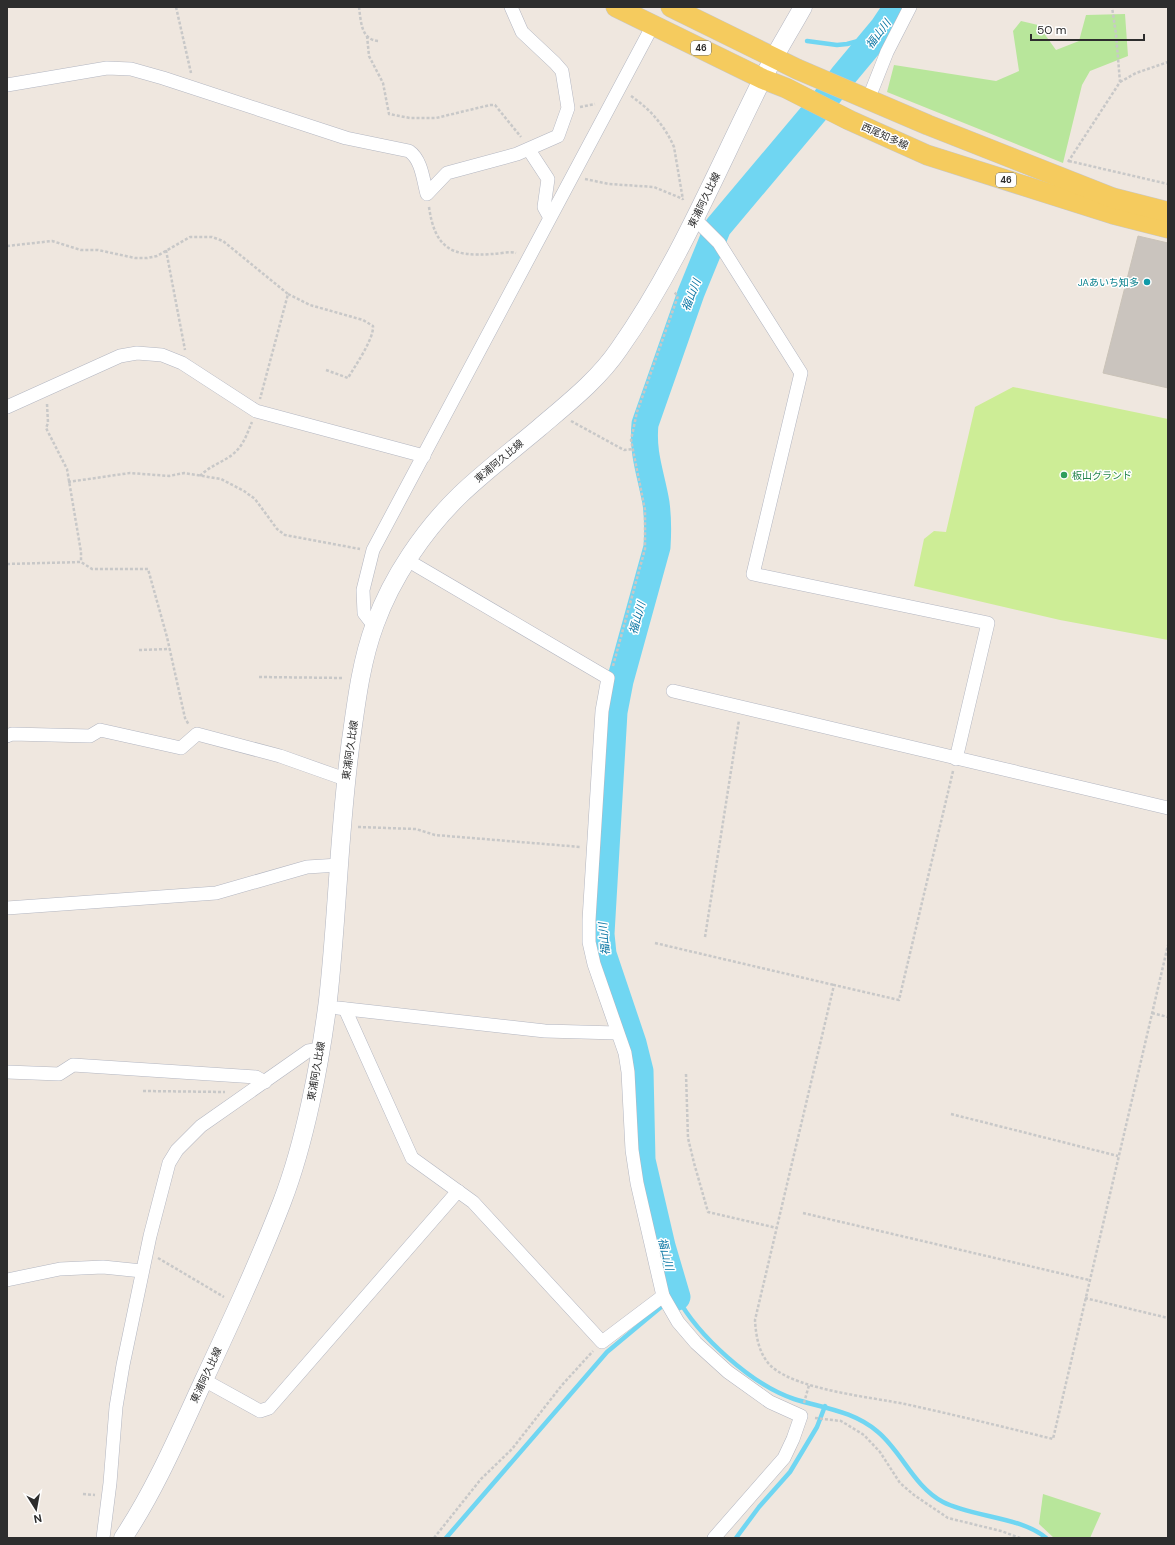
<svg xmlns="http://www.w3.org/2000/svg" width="1175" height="1545" font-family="'DM Sans','Noto Sans JP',sans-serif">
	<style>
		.green { fill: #b8e69b }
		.pitch { fill: #cded96 }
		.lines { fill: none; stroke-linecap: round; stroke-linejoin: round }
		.stream { stroke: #70d6f2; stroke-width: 4.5 }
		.river { stroke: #70d6f2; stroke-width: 27 }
		.building { fill: #cac4be; stroke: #cac3b8 }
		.street-casing { stroke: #b3b6c1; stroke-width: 14 }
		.secondary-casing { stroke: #b3b6c1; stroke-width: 19 }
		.primary-casing { stroke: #c8c8c8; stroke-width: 21 }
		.path { stroke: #c8c8c8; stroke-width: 2.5; stroke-dasharray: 3 2; stroke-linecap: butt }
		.street { stroke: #fff; stroke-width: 13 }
		.secondary { stroke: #fff; stroke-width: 18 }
		.primary { stroke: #f5cb5e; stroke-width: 20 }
		.culture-dot { fill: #0f9aa8; stroke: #fff; stroke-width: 1.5 }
		.leisure-dot { fill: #2e9e5b; stroke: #fff; stroke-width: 1.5 }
		.labels { text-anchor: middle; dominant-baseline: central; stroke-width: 3; stroke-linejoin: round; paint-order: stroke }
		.shield { fill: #fff; stroke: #6c6c6c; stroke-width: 1 }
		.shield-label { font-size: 9px; font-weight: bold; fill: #2d2d2d }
		.street-label { font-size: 10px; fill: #2d2d2d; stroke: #fff }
		.culture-label { font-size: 10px; fill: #0d838f; stroke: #fff; text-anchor: end }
		.leisure-label { font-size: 10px; fill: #27864d; stroke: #fff; text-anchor: start }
		.water-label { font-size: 11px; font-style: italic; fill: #0a76a4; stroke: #fff }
	</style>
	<rect width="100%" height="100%" fill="#efe7df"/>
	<g class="green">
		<path d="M1125,14L1128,56L1090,71L1082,85L1063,163L887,92L894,65L996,81L1019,71L1013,31L1021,21L1038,25L1056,50L1079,41L1086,15Z"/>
		<path d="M1043,1494L1101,1513L1090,1538H1054L1039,1524Z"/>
	</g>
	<path class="pitch" d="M1013,387L1168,419V640L1060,620L914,586L924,539L934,531L946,532L975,407Z"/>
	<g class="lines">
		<g class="stream">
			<path d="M807,41L837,45L847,44L877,36"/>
			<path d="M446,1538L607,1352L661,1307L677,1297C698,1336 752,1385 794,1399C823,1408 854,1411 878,1432C902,1452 914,1487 943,1502C972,1517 1022,1517 1046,1538"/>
			<path d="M736,1538L759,1507L790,1472L817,1427L825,1406"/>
		</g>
		<path class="river" d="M677,1297L662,1246L642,1160L640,1071L633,1043L603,954L601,934L614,712L620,681L657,547C658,532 658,518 656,503C651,474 642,454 645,424L691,293L718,227L824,101L843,76L883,28L897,7"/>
	</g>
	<path class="building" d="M1138,236L1168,243V388L1103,373Z"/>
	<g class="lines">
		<defs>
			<g id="street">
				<path d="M7,85L107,68L131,69L163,78L346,138L409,151C422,160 423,180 427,194L447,173L517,154L558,136L568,108L562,71L555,63L522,32L511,7"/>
				<path d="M868,100L887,52L910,7"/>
				<path d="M529,150L548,179L544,207L549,216"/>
				<path d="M695,219L719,243L801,373L753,574L988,623L956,759"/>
				<path d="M7,407L120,356L137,353L162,355L182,363L256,411L424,456"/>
				<path d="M407,560L608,678L602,711L589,920V942L594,964L625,1053L628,1072L632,1150L637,1183L663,1296L678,1322L696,1343L728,1372L770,1402L801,1416L793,1439L784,1458L714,1538"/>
				<path d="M374,626L364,613L363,590L373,550L653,25"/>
				<path d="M673,691L1168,808"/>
				<path d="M7,736L12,734L90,736L100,730L181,748L197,734L280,756L345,779"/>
				<path d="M7,908L216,893L307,867L339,865"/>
				<path d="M338,1008L545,1031L617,1033"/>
				<path d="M345,1009L412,1158L473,1202L602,1342L663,1296"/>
				<path d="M7,1072L59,1074L73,1065L256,1077L265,1082"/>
				<path d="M7,1280L60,1269L103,1267L142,1271"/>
				<path d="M204,1380L260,1411L269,1408L458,1191"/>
				<path d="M103,1538L110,1483L116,1407L123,1365L150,1236L169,1163L177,1150L201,1126L308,1051L320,1049"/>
			</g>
			<path id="secondary" d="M123,1538C155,1490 178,1436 202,1384C230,1324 258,1264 282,1202C305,1142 320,1064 328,1000C338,911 339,822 352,733C357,696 362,659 375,624C392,577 424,530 460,495C485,471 513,450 539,428C567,404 598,380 619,349C677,267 716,172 761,82C774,56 789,32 803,7"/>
			<g id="primary">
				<path d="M616,7L763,79L786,88L849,120L927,155L1113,214L1168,228"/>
				<path d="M671,7L797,69L928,125L1113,198L1168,212"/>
			</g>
		</defs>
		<use href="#street" class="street-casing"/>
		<use href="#secondary" class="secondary-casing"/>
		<use href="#primary" class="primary-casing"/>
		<g class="path">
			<path d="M176,7L191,73"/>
			<path d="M359,7C361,22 361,41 380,41"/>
			<path d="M367,36L369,56L383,83L389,114L410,118H436L490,105H495L521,137"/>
			<path d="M1120,82L1136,73L1168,62"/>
			<path d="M631,96C650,109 665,126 674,147L683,200"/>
			<path d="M580,107L595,104"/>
			<path d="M1069,161L1168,184"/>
			<path d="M1068,162L1120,82L1116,34L1112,7"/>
			<path d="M585,179L609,184L654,187L683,199"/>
			<path d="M429,207C435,249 452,257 492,254C499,254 509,251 516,253"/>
			<path d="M7,246L52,241L81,250H98L135,258H147L157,256L190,237H212L223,241L288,294L260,399"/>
			<path d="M166,250L185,350"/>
			<path d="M288,294L310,305L363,320L373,326C374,339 355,366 348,378L326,370"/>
			<path d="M47,404L48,423L46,428L67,469L81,552V562"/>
			<path d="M571,421L624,450L633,449"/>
			<path d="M200,476C211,464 229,461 239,448C245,441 248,431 252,422"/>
			<path d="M68,482L130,473L169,476L184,473L221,479L244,491L255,499L277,529L285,535L360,549"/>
			<path d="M7,564L81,562L92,569H148L167,637L185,718L189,725"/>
			<path d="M139,650L170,649"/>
			<path d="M613,666L645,549V510L631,440L637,412L678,296L674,292"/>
			<path d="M259,677L344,678"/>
			<path d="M953,771L899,1000L834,985L755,1320C756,1337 759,1355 772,1367C799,1390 870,1397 905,1404C955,1415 1004,1427 1053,1439L1168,945"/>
			<path d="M358,827L416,829L435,835L581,847"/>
			<path d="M705,937L739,720"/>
			<path d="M655,943L834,985"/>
			<path d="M1152,1013L1168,1017"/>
			<path d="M686,1074L688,1138L694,1163L708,1212L777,1228"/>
			<path d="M143,1091L225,1092"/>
			<path d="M951,1114L1118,1156"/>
			<path d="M803,1213L1089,1280"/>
			<path d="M158,1258L224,1297"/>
			<path d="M1085,1298L1168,1318"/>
			<path d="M804,1403L809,1385"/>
			<path d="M815,1418L841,1421L864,1435L880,1452L900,1483L914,1495L948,1518L1001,1531L1020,1538"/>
			<path d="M83,1494L95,1495"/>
			<path d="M434,1538L481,1479L512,1449L562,1385L593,1351"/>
		</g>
		<use href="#street" class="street"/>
		<use href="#secondary" class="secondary"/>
		<use href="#primary" class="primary"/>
	</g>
	<circle class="culture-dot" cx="1147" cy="282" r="4"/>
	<circle class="leisure-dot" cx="1064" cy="475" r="4"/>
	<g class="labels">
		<g class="shield">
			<rect x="691" y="41" width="20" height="14" rx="3"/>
			<rect x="996" y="173" width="20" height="14" rx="3"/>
		</g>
		<g class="shield-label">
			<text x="701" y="48">46</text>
			<text x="1006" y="180">46</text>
		</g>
		<g class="street-label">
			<text transform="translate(885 136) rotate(24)">西尾知多線</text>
			<text transform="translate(704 200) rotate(-64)">東浦阿久比線</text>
			<text transform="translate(499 461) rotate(-40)">東浦阿久比線</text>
			<text transform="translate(350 750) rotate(-82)">東浦阿久比線</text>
			<text transform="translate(316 1071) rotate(-80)">東浦阿久比線</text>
			<text transform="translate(206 1375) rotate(-65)">東浦阿久比線</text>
		</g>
		<g class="culture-label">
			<text x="1139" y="282">JAあいち知多</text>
		</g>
		<g class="leisure-label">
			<text x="1072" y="475">板山グランド</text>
		</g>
		<g class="water-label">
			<text transform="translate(878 34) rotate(-53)">福山川</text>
			<text transform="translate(691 295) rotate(-69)">福山川</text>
			<text transform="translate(637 618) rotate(-74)">福山川</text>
			<text transform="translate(604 939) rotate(-95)">福山川</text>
			<text transform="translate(666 1254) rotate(76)">福山川</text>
		</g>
	</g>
	<rect width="1175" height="1545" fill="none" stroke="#2d2d2d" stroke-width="16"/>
	<g transform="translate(36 1509) rotate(169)" stroke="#ffffff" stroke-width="3" paint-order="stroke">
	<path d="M0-3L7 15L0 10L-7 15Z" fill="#2d2d2d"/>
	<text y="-6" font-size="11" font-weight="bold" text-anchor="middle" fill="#2d2d2d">N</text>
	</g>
	<path d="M1031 34v6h113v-6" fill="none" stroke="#2d2d2d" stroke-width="2"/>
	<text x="1037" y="34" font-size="12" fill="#2d2d2d" stroke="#ffffff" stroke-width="3" paint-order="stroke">50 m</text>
</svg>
